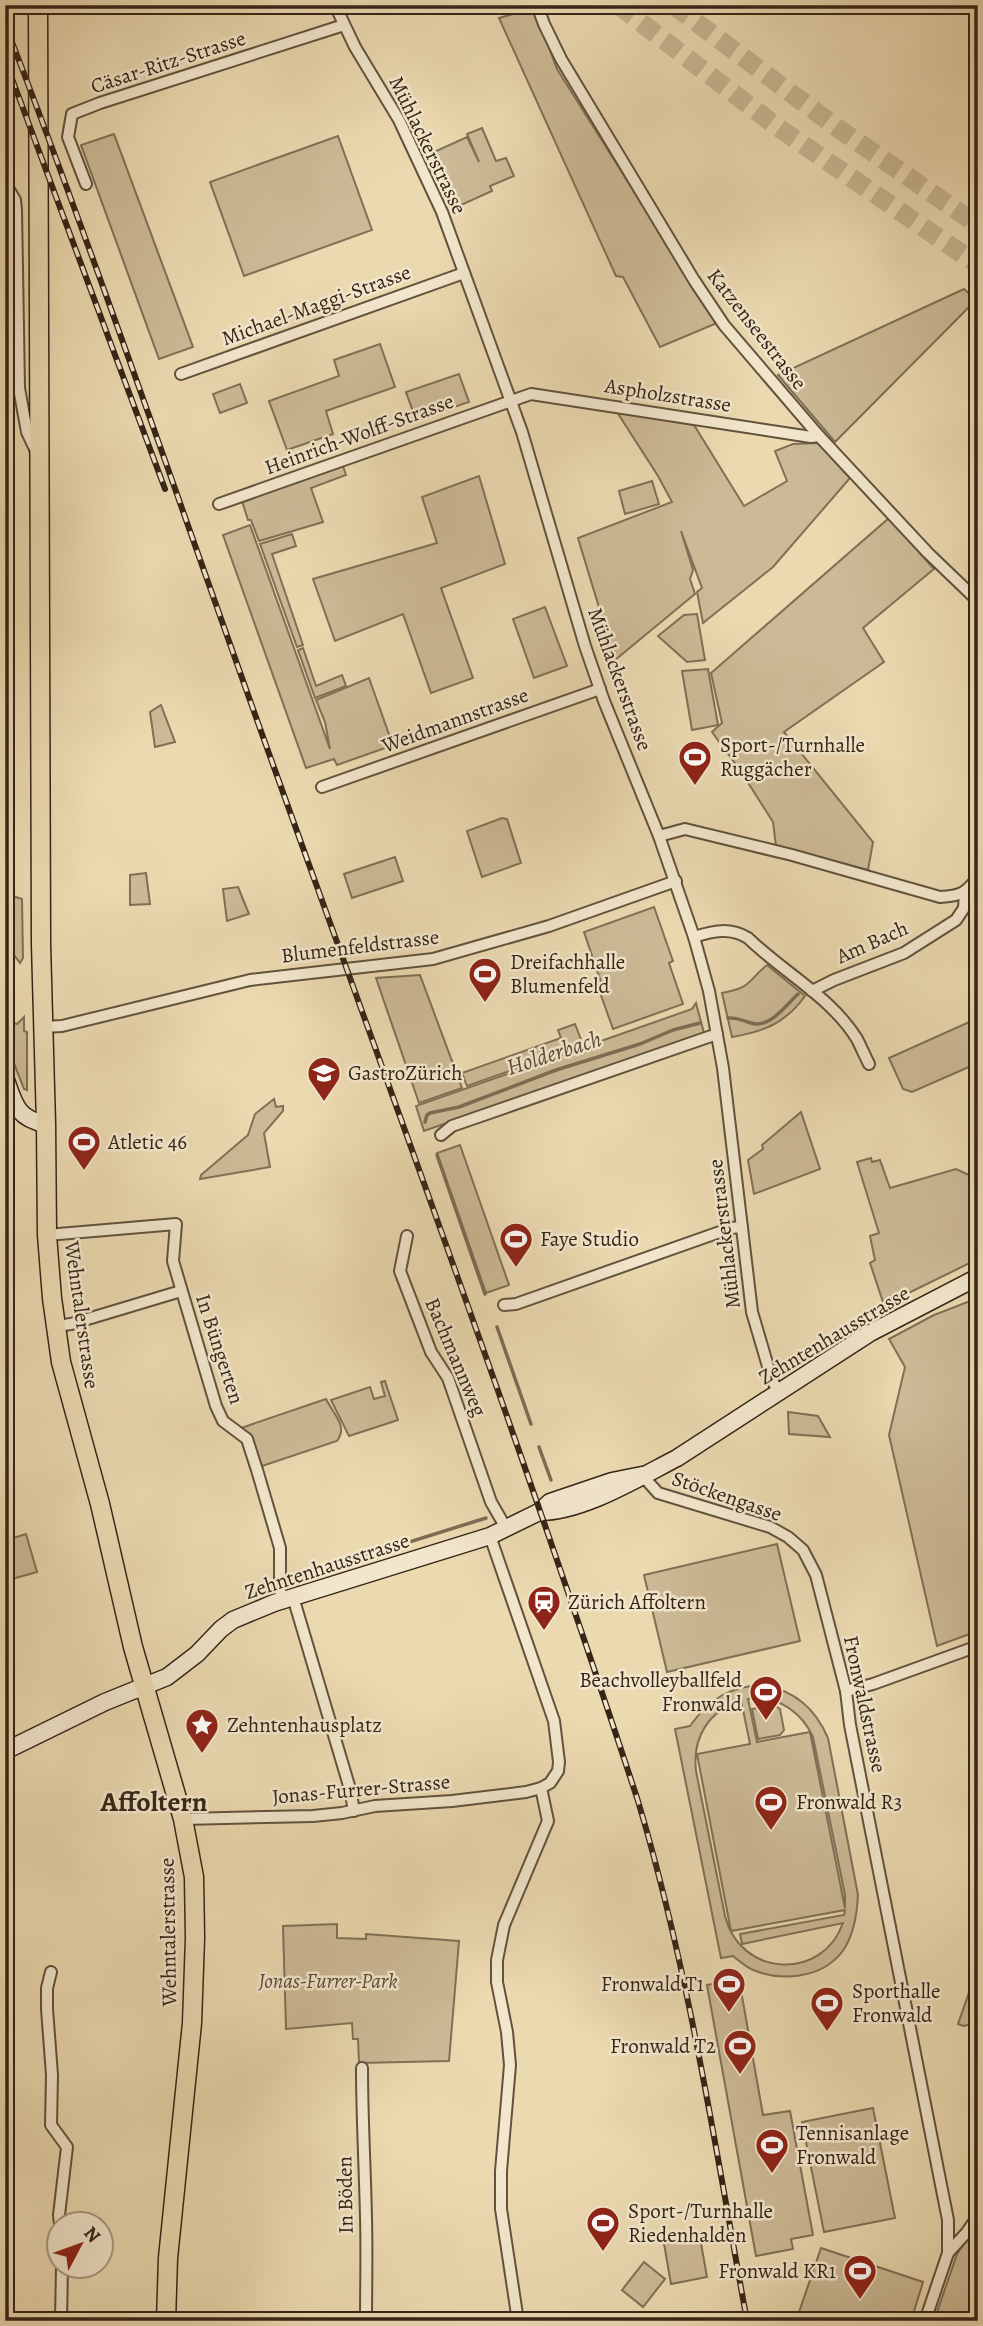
<svg xmlns="http://www.w3.org/2000/svg" width="983" height="2326" font-family="Alegreya,serif">
	<style>
		.green { fill: #ccba96; stroke: #807056; stroke-width: 2; fill-rule: evenodd }
		.lines { fill: none; stroke-linecap: round; stroke-linejoin: round }
		.stream { stroke: #7d6c54; stroke-width: 3.5 }
		.highway-tunnel { stroke: #c7b591; stroke-width: 19; stroke-dasharray: 19 10; stroke-linecap: butt }
		.street-casing { stroke: #62523d; stroke-width: 14 }
		.secondary-casing { stroke: #352517; stroke-width: 19 }
		.primary-casing { stroke: #352517; stroke-width: 21 }
		.street { stroke: #f2e6cc; stroke-width: 10 }
		.secondary { stroke: #f2e6cc; stroke-width: 16 }
		.primary { stroke: #ebd9b0; stroke-width: 18 }
		.rail-casing { stroke: #352517; stroke-width: 6 }
		.rail { stroke: #f2e6cc; stroke-width: 3.5; stroke-dasharray: 10; stroke-linecap: butt }
		.labels { text-anchor: middle; dominant-baseline: central; stroke-width: 5; stroke-linejoin: round; paint-order: stroke }
		.street-label { font-size: 21px; fill: #352517; stroke: #f2e6cc }
		.poi-label { font-size: 21px; fill: #352517; stroke: #f2e6cc; text-anchor: start }
		.park-label { font-size: 21px; font-style: italic; fill: #5b4a37; stroke: #f2e6cc }
		.water-label { font-size: 23px; font-style: italic; fill: #594935; stroke: #f2e6cc }
		.district-label { font-size: 28px; font-weight: bold; fill: #352517; stroke: #f2e6cc }
	</style>
	<rect width="100%" height="100%" fill="#ebd9b0"/>
	<filter id="stains"><feTurbulence type="fractalNoise" baseFrequency=".00286" numOctaves="4"/><feColorMatrix values="0 0 0 0 .2 0 0 0 0 .09 0 0 0 0 .02 0 0 0 .5 -.17"/></filter>
	<radialGradient id="worn" r=".72"><stop offset=".6" stop-color="#630" stop-opacity="0"/><stop offset="1" stop-color="#630" stop-opacity=".3"/></radialGradient>
	<g class="green">
		<path d="M534,8L557,69L717,323L660,347L623,277L616,276L499,18Z"/>
		<path d="M482,128L496,161L506,158L514,176L490,186L492,191L459,206L434,152L467,137L479,162L467,134Z"/>
		<path d="M114,134L193,347L159,359L81,145Z"/>
		<path d="M338,136L372,230L244,276L210,182Z"/>
		<path d="M964,289L976,300L835,442L778,375Z"/>
		<path d="M380,344L395,387L326,411L333,434L287,450L269,401L339,376L334,360Z"/>
		<path d="M459,374L469,402L416,420L406,392Z"/>
		<path d="M240,384L247,403L220,413L213,394Z"/>
		<path d="M617,412L694,425L744,506L787,481L775,451L793,444L818,443L850,478L773,567L703,623L697,592L702,588L681,531L693,570L690,579L695,594L615,660L578,538L672,502L658,476Z"/>
		<path d="M343,466L346,475L311,488L323,522L259,541L251,520H248L242,501L244,499Z"/>
		<path d="M479,476L505,564L441,588L473,678L431,693L403,614L335,641L313,579L437,543L422,497Z"/>
		<path d="M652,481L659,504L625,514L619,491Z"/>
		<path d="M889,518L934,569L863,628L884,662L784,732L873,842L868,870L776,846L773,822L740,770L712,732L722,723L711,673Z"/>
		<path d="M250,525L330,749L325,722L316,700L369,678L391,740L388,747L337,765L334,759L306,768L223,535Z"/>
		<path d="M292,534L296,546L272,554L303,645L297,647L260,544Z"/>
		<path d="M545,607L567,666L534,678L513,619Z"/>
		<path d="M697,614L705,660L687,662L658,636L684,615Z"/>
		<path d="M303,648L316,686L342,675L346,686L315,698L298,650Z"/>
		<path d="M708,669L718,725L692,730L682,671Z"/>
		<path d="M161,705L175,742L155,747L150,712Z"/>
		<path d="M502,818L507,819L521,863L482,877L467,831Z"/>
		<path d="M395,857L403,881L352,898L344,874Z"/>
		<path d="M146,873L150,904L130,905V875Z"/>
		<path d="M238,887L249,914L227,921L223,889Z"/>
		<path d="M9,895L22,899L23,958L20,963L5,943V896Z"/>
		<path d="M654,907L673,961L669,963L683,1004L613,1029L598,987L602,985L584,932Z"/>
		<path d="M767,965L805,996C786,1023 763,1032 732,1037L722,993C753,987 746,982 767,965Z"/>
		<path d="M420,975L462,1088L419,1103L376,978Z"/>
		<path d="M696,1003L704,1033L424,1131L416,1106L692,1009Z"/>
		<path d="M24,1017V1031L27,1032V1090L24,1089C15,1066 5,1044 5,1020L17,1024Z"/>
		<path d="M978,1018V1063L912,1092L903,1089L889,1058Z"/>
		<path d="M575,1024L583,1045L467,1086L462,1073L561,1038L558,1030Z"/>
		<path d="M274,1099L276,1107L283,1106V1111L264,1133L270,1167L200,1179L201,1175L248,1135L255,1114Z"/>
		<path d="M801,1112L820,1169L754,1194L748,1160L763,1149L762,1145Z"/>
		<path d="M460,1145L509,1285L486,1293L437,1153Z"/>
		<path d="M871,1158L872,1162L880,1160L890,1188L956,1169L978,1179V1259L884,1305L870,1263L875,1260L870,1236L879,1233L857,1162Z"/>
		<path d="M970,1301L973,1303L978,1302V1631L937,1646L889,1435L905,1367L889,1339L934,1315Z"/>
		<path d="M385,1381L398,1420L349,1436L331,1400L370,1387L374,1399L385,1396L381,1382Z"/>
		<path d="M326,1399C334,1415 348,1426 337,1441L259,1467L238,1429Z"/>
		<path d="M788,1412L818,1416L830,1437L789,1434Z"/>
		<path d="M5,1522L10,1539L26,1534L37,1572L5,1581Z"/>
		<path d="M777,1544L800,1641L667,1672L644,1575Z"/>
		<path d="M763,1685C795,1691 815,1708 828,1738L858,1895C857,1915 854,1936 842,1952C821,1979 780,1982 751,1969C745,1966 739,1961 733,1956L721,1958L675,1729L690,1726C709,1699 730,1686 763,1685ZM753,1698C780,1697 802,1713 813,1737L845,1895V1908L810,1732L757,1742L748,1699ZM741,1700L750,1744L697,1754L731,1931L845,1910L844,1915L740,1934L742,1944L843,1923C822,1982 740,1977 725,1916L696,1771C692,1737 709,1711 741,1700Z"/>
		<path d="M774,1705L780,1709L784,1730L780,1735L758,1739L752,1709Z"/>
		<path d="M337,1924V1938L366,1939V1934L459,1941L449,2061L359,2063L358,2039H353L352,2023L286,2029L283,1926Z"/>
		<path d="M978,1977V2023L963,2026L958,2024L972,1984Z"/>
		<path d="M739,1979L763,2115L790,2111L813,2235L791,2239L793,2249L756,2256L707,1985Z"/>
		<path d="M873,2108L895,2218L824,2232L802,2122Z"/>
		<path d="M978,2222V2321H934L957,2254Z"/>
		<path d="M699,2232L707,2277L671,2284L663,2238Z"/>
		<path d="M821,2248L923,2282L911,2321H796Z"/>
		<path d="M644,2262L665,2279L643,2307L622,2290Z"/>
	</g>
	<g class="lines">
		<g class="stream">
			<path d="M728,1018C738,1017 742,1021 751,1023C770,1029 786,1005 798,994"/>
			<path d="M425,1122L427,1115L430,1113L459,1107L556,1070L640,1044L673,1030L700,1023"/>
			<path d="M437,1155L485,1294"/>
			<path d="M497,1327L531,1424"/>
			<path d="M539,1447L551,1480"/>
			<path d="M307,1574L486,1518"/>
		</g>
		<g class="highway-tunnel">
			<path d="M618,5L776,126L978,265"/>
			<path d="M673,5L839,129L978,225"/>
		</g>
		<defs>
			<g id="street">
				<path d="M335,5L355,47L399,120L442,212L522,432L585,646L604,701L659,836L694,937L709,991L723,1068L752,1312L772,1380L779,1393"/>
				<path d="M537,5L544,24L561,59L694,280L724,325L819,436L928,553L978,601"/>
				<path d="M5,183L15,200L16,210L19,388L27,432L36,451"/>
				<path d="M86,184L68,137L72,114L100,103L344,25"/>
				<path d="M181,374L464,273"/>
				<path d="M219,504L531,394L811,437L819,436"/>
				<path d="M322,787L600,689"/>
				<path d="M659,836L685,829L792,855L940,897C961,896 966,893 978,877"/>
				<path d="M694,937C713,931 730,927 748,938C783,972 831,997 857,1039C861,1047 865,1056 869,1064"/>
				<path d="M812,991L834,980L904,953L956,920L964,908L965,892"/>
				<path d="M43,1027L62,1026L250,980L433,959L549,926L676,881"/>
				<path d="M441,1135L452,1126L717,1034"/>
				<path d="M47,1235L176,1224L173,1261L216,1406L223,1421L247,1439L257,1470L280,1548V1591L283,1600"/>
				<path d="M407,1236L400,1271L431,1352L448,1378L491,1502L506,1528"/>
				<path d="M504,1305L516,1304L731,1228L742,1227"/>
				<path d="M56,1326L71,1324L181,1291"/>
				<path d="M642,1475L658,1493L770,1527L788,1537L803,1550L816,1575L846,1691L850,1725L948,2220V2253L925,2321"/>
				<path d="M293,1597L350,1789L354,1811"/>
				<path d="M846,1691L873,1684L978,1646"/>
				<path d="M183,1819L313,1816L342,1813L375,1806L452,1801L526,1792L541,1788L550,1783L558,1771L559,1762L554,1721L490,1536"/>
				<path d="M51,1972L47,1988V2009L52,2075L51,2125L67,2147L59,2215L60,2224"/>
				<path d="M362,2068C362,2118 365,2168 366,2218C367,2252 366,2287 366,2321"/>
				<path d="M948,2253L967,2232L978,2216"/>
				<path d="M61,2321L62,2266"/>
				<path d="M518,2321L501,2209V2171L510,2065L507,2032L497,1982V1960L504,1925L548,1821L541,1788"/>
			</g>
			<g id="secondary">
				<path d="M5,1077C14,1102 16,1119 46,1124"/>
				<path d="M539,1512C583,1512 638,1478 677,1458L870,1333L978,1277"/>
				<path d="M5,1751L105,1702L167,1677L197,1654L221,1629L233,1620L274,1603L490,1536L539,1512L550,1502L612,1481L642,1475"/>
			</g>
			<path id="primary" d="M38,5L41,944L46,1124L47,1235L52,1298L61,1362L100,1504L133,1647L183,1819L194,1877L195,1938L192,2023L168,2258L166,2321"/>
		</defs>
		<use href="#street" class="street-casing"/>
		<use href="#secondary" class="secondary-casing"/>
		<use href="#primary" class="primary-casing"/>
		<use href="#street" class="street"/>
		<use href="#secondary" class="secondary"/>
		<use href="#primary" class="primary"/>
		<defs>
			<g id="rail">
				<path d="M5,24C101,272 186,523 276,773C399,1115 525,1456 638,1801C689,1971 715,2146 747,2321"/>
				<path d="M5,60L165,489"/>
			</g>
		</defs>
		<use href="#rail" class="rail-casing"/>
		<use href="#rail" class="rail"/>
	</g>
	<defs>
		<symbol id="stadium-pin" viewBox="-11 -11 22 30"><path d="M0 17L-7.5 6A9.5 9.5 0 1 1 7.5 6Z" fill="#8f2418" stroke="#f2e6cc"/><path d="M0-5a6.5 5 0 1 0 0 10a6.5 5 0 1 0 0-10ZM-3.5-1.8h7v3.6h-7Z" fill="#fff"/></symbol>
		<symbol id="university-pin" viewBox="-11 -11 22 30"><path d="M0 17L-7.5 6A9.5 9.5 0 1 1 7.5 6Z" fill="#8f2418" stroke="#f2e6cc"/><path d="M0-5L7-2L0 1L-7-2ZM-4 1L0 2.5L4 1V4Q0 6-4 4Z" fill="#fff"/></symbol>
		<symbol id="station-pin" viewBox="-11 -11 22 30"><path d="M0 17L-7.5 6A9.5 9.5 0 1 1 7.5 6Z" fill="#8f2418" stroke="#f2e6cc"/><path d="M-3-6H3Q5-6 5-4V2Q5 4 3 4L4.5 6H3L1.5 4h-3L-3 6H-4.5L-3 4Q-5 4-5 2V-4Q-5-6-3-6ZM-3.5-4v3h7v-3ZM-3.5 1v1.5H-2V1ZM2 1v1.5H3.5V1Z" fill="#fff"/></symbol>
		<symbol id="sight-pin" viewBox="-11 -11 22 30"><path d="M0 17L-7.5 6A9.5 9.5 0 1 1 7.5 6Z" fill="#8f2418" stroke="#f2e6cc"/><path d="M0-6L1.8-2.2L6-1.7L2.9 1.2L3.7 5.4L0 3.3L-3.7 5.4L-2.9 1.2L-6-1.7L-1.8-2.2Z" fill="#fff"/></symbol>
	</defs>
	<g fill-rule="evenodd">
		<use href="#stadium-pin" x="676" y="738" width="38" height="52"/>
		<use href="#stadium-pin" x="466" y="955" width="38" height="52"/>
		<use href="#university-pin" x="305" y="1054" width="38" height="52"/>
		<use href="#stadium-pin" x="65" y="1123" width="38" height="52"/>
		<use href="#stadium-pin" x="497" y="1220" width="38" height="52"/>
		<use href="#station-pin" x="525" y="1583" width="38" height="52"/>
		<use href="#stadium-pin" x="747" y="1673" width="38" height="52"/>
		<use href="#sight-pin" x="183" y="1706" width="38" height="52"/>
		<use href="#stadium-pin" x="752" y="1783" width="38" height="52"/>
		<use href="#stadium-pin" x="710" y="1965" width="38" height="52"/>
		<use href="#stadium-pin" x="808" y="1984" width="38" height="52"/>
		<use href="#stadium-pin" x="721" y="2027" width="38" height="52"/>
		<use href="#stadium-pin" x="753" y="2126" width="38" height="52"/>
		<use href="#stadium-pin" x="584" y="2204" width="38" height="52"/>
		<use href="#stadium-pin" x="841" y="2252" width="38" height="52"/>
	</g>
	<g class="labels">
		<g class="street-label">
			<text transform="translate(168 62) rotate(-18)">Cäsar-Ritz-Strasse</text>
			<text transform="translate(428 145) rotate(64)">Mühlackerstrasse</text>
			<text transform="translate(316 305) rotate(-20)">Michael-Maggi-Strasse</text>
			<text transform="translate(757 329) rotate(52)">Katzenseestrasse</text>
			<text transform="translate(668 395) rotate(9)">Aspholzstrasse</text>
			<text transform="translate(359 434) rotate(-20)">Heinrich-Wolff-Strasse</text>
			<text transform="translate(620 679) rotate(70)">Mühlackerstrasse</text>
			<text transform="translate(455 720) rotate(-20)">Weidmannstrasse</text>
			<text transform="translate(872 942) rotate(-24)">Am Bach</text>
			<text transform="translate(360 946) rotate(-7)">Blumenfeldstrasse</text>
			<text transform="translate(724 1234) rotate(-97)">Mühlackerstrasse</text>
			<text transform="translate(82 1315) rotate(82)">Wehntalerstrasse</text>
			<text transform="translate(834 1335) rotate(-31)">Zehntenhausstrasse</text>
			<text transform="translate(220 1349) rotate(72)">In Büngerten</text>
			<text transform="translate(456 1357) rotate(67)">Bachmannweg</text>
			<text transform="translate(727 1496) rotate(19)">Stöckengasse</text>
			<text transform="translate(327 1566) rotate(-18)">Zehntenhausstrasse</text>
			<text transform="translate(865 1704) rotate(78)">Fronwaldstrasse</text>
			<text transform="translate(361 1789) rotate(-5)">Jonas-Furrer-Strasse</text>
			<text transform="translate(168 1932) rotate(-91)">Wehntalerstrasse</text>
			<text transform="translate(345 2195) rotate(-91)">In Böden</text>
		</g>
		<g class="poi-label">
			<text x="720" y="745">Sport-/Turnhalle<tspan x="720" dy="24">Ruggächer</tspan></text>
			<text x="510" y="962">Dreifachhalle<tspan x="510" dy="24">Blumenfeld</tspan></text>
			<text x="348" y="1073">GastroZürich</text>
			<text x="108" y="1142">Atletic 46</text>
			<text x="540" y="1239">Faye Studio</text>
			<text x="568" y="1602">Zürich Affoltern</text>
			<text x="742" y="1680" text-anchor="end">Beachvolleyballfeld<tspan x="742" dy="24">Fronwald</tspan></text>
			<text x="227" y="1725">Zehntenhausplatz</text>
			<text x="796" y="1802">Fronwald R3</text>
			<text x="704" y="1984" text-anchor="end">Fronwald T1</text>
			<text x="852" y="1991">Sporthalle<tspan x="852" dy="24">Fronwald</tspan></text>
			<text x="716" y="2046" text-anchor="end">Fronwald T2</text>
			<text x="796" y="2133">Tennisanlage<tspan x="796" dy="24">Fronwald</tspan></text>
			<text x="628" y="2211">Sport-/Turnhalle<tspan x="628" dy="24">Riedenhalden</tspan></text>
			<text x="836" y="2271" text-anchor="end">Fronwald KR1</text>
		</g>
		<g class="park-label">
			<text x="328" y="1981">Jonas-Furrer-Park</text>
		</g>
		<g class="water-label">
			<text transform="translate(554 1053) rotate(-18)">Holderbach</text>
		</g>
		<g class="district-label">
			<text x="154" y="1802">Affoltern</text>
		</g>
	</g>
	<rect width="983" height="2326" fill="none" stroke="#ebd9b0" stroke-width="28"/>
	<rect x="7" y="7" width="969" height="2312" fill="none" stroke="#352517" stroke-width="3.5"/>
	<rect x="14" y="14" width="955" height="2298" fill="none" stroke="#352517" stroke-width="2"/>
	<g transform="translate(80 2245) rotate(49)"><circle r="33" fill="#f2e6cc" stroke="#a69984" stroke-width="2"/>
	<path d="M0-5L12 26L0 18L-12 26Z" fill="#8f2418"/>
	<text y="-10" font-size="19" font-weight="bold" text-anchor="middle" fill="#352517">N</text>
	</g>
	<rect width="100%" height="100%" filter="url(#stains)"/>
	<rect width="100%" height="100%" fill="url(#worn)"/>
</svg>
